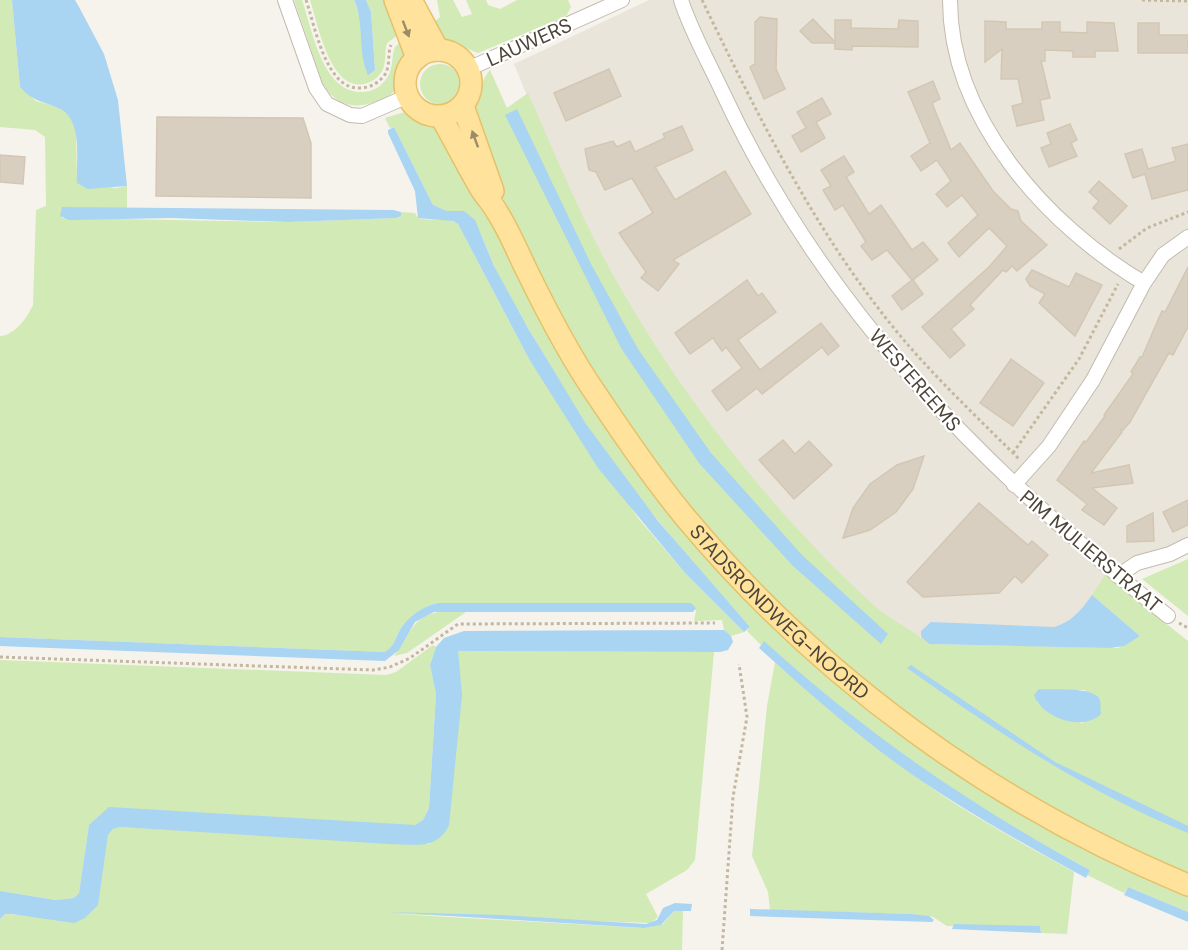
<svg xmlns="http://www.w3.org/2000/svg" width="1188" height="950" font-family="'DM Sans',sans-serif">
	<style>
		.residential { fill: #eae5da }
		.green { fill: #d2eab5; fill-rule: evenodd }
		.water { fill: #a9d4f2 }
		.building { fill: #d8cfc1; stroke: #d3c7b4; stroke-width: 1.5 }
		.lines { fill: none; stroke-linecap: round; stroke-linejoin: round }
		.minor-casing { stroke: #c2bbae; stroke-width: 16 }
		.primary-casing { stroke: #e6c16a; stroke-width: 24 }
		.path { stroke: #c4b79f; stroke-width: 3; stroke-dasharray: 3 3; stroke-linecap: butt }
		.minor { stroke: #fff; stroke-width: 14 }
		.primary { stroke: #ffe39c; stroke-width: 21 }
		.oneway { fill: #9c8c66 }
		.labels { text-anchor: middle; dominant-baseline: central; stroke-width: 4.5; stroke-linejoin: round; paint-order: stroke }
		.street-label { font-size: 20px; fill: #4b4439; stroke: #fff }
	</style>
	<rect width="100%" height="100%" fill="#f6f3ec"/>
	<path class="residential" d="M649,0H1188V544L1119,571L1090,608L1062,636H909L875,614L717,443L585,238L514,64Z"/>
	<g class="green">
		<path d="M0,0H12L20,87L36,101L58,107L69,115L76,128L77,183L116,188L127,186V209L62,207V218L289,222L396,218L401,216V212L415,213L418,218C431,222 446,216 458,224L529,359L638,518L685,573L744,632L731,636L724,630L722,620L694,621L696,611L691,603H438C425,606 413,613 404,624C396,633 396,647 384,652L0,637V336C15,335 27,318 33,305L36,210L46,206L45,137L35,130L0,127Z"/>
		<path d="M294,0H302C312,29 322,91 360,92C371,93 381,87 387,78C394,67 391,57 395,47L404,39C405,53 403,78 395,90C391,95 386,98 380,100C356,110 337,107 323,84Z"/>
		<path d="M310,0H354L361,22L366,72L375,70L371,12L366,0H389L402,32L387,43C384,52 387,62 382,71C378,78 372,82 364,84C330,91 318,24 310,0Z"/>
		<path d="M437,0H453L462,17L472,14L466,0H486L488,5L500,9L517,0H568L571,7L566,16L478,53L443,39L431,25L440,17Z"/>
		<circle cx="440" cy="84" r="20"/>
		<path d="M490,70L507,108L528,93C558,161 586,230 624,294C687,404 783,524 877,608C893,622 914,630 929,644L1118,648L1140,636L1092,595L1105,575L1188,641V874C1127,847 1068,820 1011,785C789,651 614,448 509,212C498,187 489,163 480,138C478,131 473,123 473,116C472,106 483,77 490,70ZM1063,690H1085L1083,723L1053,715L1037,702Z"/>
		<path d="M405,112L437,126L480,199L575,379L848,692L1188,894V912L1128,887L1124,893L1087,875L1090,870L999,820L918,767L828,697L764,642L761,645L747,631L750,627C693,562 634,497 586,424C555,375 526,325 498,274C487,253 482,227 464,211H447L433,205L394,127L390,128L385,118Z"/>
		<path d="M1188,559V616L1142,579Z"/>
		<path d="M447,611L466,612L407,653L394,656C413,632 411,614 447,611Z"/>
		<path d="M433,645L436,647L430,665L436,694L429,808L423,820L415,825H89L79,893L74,898L56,900L0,891V660L386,675L396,672Z"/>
		<path d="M458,651L714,652L695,860L687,870L646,894L658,917L651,923L395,914L644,928L663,924L674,911H683L682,950H0V919L5,914L85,918L97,905L108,835L113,829L120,827L429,844Z"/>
		<path d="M775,662C827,706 879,752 936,791C980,821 1027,846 1074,872L1067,934L1041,933L1040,926H947L933,917L912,914L770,910L768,892L752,856L767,706Z"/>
	</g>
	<g class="water">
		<path d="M12,0H75L79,7L104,54L118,100L127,186L88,189L77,183C76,158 84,117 56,107C41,101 31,100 20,87Z"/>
		<path d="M354,0H366L371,12L375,70L368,75C357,51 365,24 354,0Z"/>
		<path d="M517,109L591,264L638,349L711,453L802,555L888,634L881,644L793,566L699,463L621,348L505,115Z"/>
		<path d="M394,127L433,205L447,211H464L475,220L494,266L528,328L586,424L658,521L750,627L744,632L685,573L598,468L529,359L458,224L453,221L418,218L415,191L388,133V130Z"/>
		<path d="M62,207L393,210L401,212V216L396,218L289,222L171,218L69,220L60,216Z"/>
		<path d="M1092,595L1140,636L1124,646L1110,648L929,644L921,637V631L931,622L1054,627C1072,622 1081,610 1092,595Z"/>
		<path d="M438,603H691L696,608L693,612H434L415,622L399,650L385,661L0,646V637L384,652C396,647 396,633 404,624C413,613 425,606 438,603Z"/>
		<path d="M724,630L731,636L733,642L728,650L720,652L458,651L462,695L449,825C437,851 413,844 389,844L120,827L113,829L108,835L98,905L85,918L74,923L12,914H5L0,919V891L56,900L74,898L79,893L89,825L109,807L415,825L423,820L429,808L436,694L430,665L436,647L444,638L464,631Z"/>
		<path d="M764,641C868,735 968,804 1090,870L1086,878C1026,845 966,812 910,773C856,735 807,691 759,648Z"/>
		<path d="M911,665L1055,762L1188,826V833C1085,791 997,732 907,668Z"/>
		<path d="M1039,689C1053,690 1095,686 1100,700C1101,703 1100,710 1101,714C1083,732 1042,718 1034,695Z"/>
		<path d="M1128,887L1188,912V922L1124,895Z"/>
		<path d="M675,903L692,904L691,911H674L661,925L644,928L388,912L501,915L646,924L657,920L663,908Z"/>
		<path d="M750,909L912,914L929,916L934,920L932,922L750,916Z"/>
		<path d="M954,924L1040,926L1041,933L952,929Z"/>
	</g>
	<g class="building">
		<path d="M760,17L777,19L776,69L785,89L764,99L750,67L755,64V22Z"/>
		<path d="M813,19L835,42V20H851V28L898,29L899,20L918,21V47L852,46V50L835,49V43H812L800,31Z"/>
		<path d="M985,21L1006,22V29H1042V22H1060V32L1087,33V22L1114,23L1118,51H1095V57H1073V51L1045,50V61H1041L1050,98L1040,100L1044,120L1017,126L1012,106L1023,103L1018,79H1001L1002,49L985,62Z"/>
		<path d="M1138,23H1159V35H1188V53H1138Z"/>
		<path d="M609,69L621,96L566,121L554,93Z"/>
		<path d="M933,81L940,99L932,103L951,150L960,143L993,191L1011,209L1018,211L1021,221L1047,245L1017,271L1012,266L1006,272L1003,270L970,305L974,309L951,329L965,345L950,358L922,327L989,267L1007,246L989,228L959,257L948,243L978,215L962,195L947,207L936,194L951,181L937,160L921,171L911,156L930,143L908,92Z"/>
		<path d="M822,98L831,114L816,122L825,138L801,152L792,136L806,128L797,112Z"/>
		<path d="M157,117L303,118L311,143V198L156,196Z"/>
		<path d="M1070,124L1077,140L1071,143L1077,156L1049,167L1041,148L1051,144L1047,133Z"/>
		<path d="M682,126L693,150L655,167L675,200L725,171L751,214L673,260L679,264L658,291L641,278L646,272L619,233L653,213L632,178L605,190L596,172L589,170L585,149L613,141L617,147L630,141L635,152L665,138L663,134Z"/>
		<path d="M1188,144V190L1152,199L1145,174L1133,178L1125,154L1142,149L1148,169L1176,161L1172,148Z"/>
		<path d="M0,155L25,157L23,184L0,182Z"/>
		<path d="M844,156L854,172L846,177L869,214L881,205L912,250L923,242L938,260L913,280L923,294L902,310L892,296L912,280L887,250L872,260L861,246L866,242L843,205L835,210L823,190L831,186L821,170Z"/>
		<path d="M1099,181L1127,206L1110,224L1093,208L1099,201L1089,192Z"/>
		<path d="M1188,267V327L1173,355L1169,353L1130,422L1123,430L1121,429L1122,432L1091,473L1129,465L1133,483L1092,488L1117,508L1104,525L1082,510L1087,504L1057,480L1084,441L1086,442L1105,416L1104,415L1133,374L1131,372L1140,357H1142L1162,311L1165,312Z"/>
		<path d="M1032,270L1069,287L1076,273L1102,285L1075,336L1039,303L1045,294L1030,286L1026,279Z"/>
		<path d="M747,280L758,296L762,293L776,312L738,340L760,370L821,323L839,346L828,355L822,347L762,394L757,388L727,411L712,391L742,368L726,347L722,351L713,338L690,354L675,333Z"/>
		<path d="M1011,359L1044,383L1013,426L980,403Z"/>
		<path d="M783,440L795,454L809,441L832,465L794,499L759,460Z"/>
		<path d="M924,456L913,489L896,512L870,530L843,538L853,508L870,484L897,465Z"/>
		<path d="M1188,500V525L1173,532L1163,512Z"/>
		<path d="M979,503L1028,545L1032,541L1048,555L1022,583L1015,576L999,593L923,597L907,582Z"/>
		<path d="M1153,513L1154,541L1127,542V526Z"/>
	</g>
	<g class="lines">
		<defs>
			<g id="minor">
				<path d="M285,0L316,88L327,104L350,115L362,116L408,96"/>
				<path d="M681,0C691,31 708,61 722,91C823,309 983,469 1168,616"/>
				<path d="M950,0C950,118 1047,226 1144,283"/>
				<path d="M468,69L622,0"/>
				<path d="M1014,485L1049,446L1093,380L1144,283L1163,255L1188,237"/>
				<path d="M1118,576L1137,563L1170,554L1188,545"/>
			</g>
			<g id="primary">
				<path d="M395,0L417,58"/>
				<path d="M411,0L438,50"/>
				<circle cx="438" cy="83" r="33"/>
				<path d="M463,106L493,191"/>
				<path id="s1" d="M441,117C455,141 467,166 481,189C486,197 493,204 497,212C509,230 517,251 527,271C547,312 568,353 594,391C623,434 652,477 685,517C819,678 994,805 1188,885"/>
			</g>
		</defs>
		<use href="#minor" class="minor-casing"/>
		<use href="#primary" class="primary-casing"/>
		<g class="path">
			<path d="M306,0C315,26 326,90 360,88C370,88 378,83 384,76C391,66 387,55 391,45"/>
			<path d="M702,0C757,114 813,228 893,327C931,374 976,416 1019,459"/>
			<path d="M1142,0L1188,1"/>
			<path d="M1119,249L1147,228L1188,212"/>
			<path d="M1013,453L1079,359L1118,284"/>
			<path d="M1179,623L1188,628"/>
			<path d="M0,657L373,670L390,667L410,658L458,624L715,623"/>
			<path d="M722,950L733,797L747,717L739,664"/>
		</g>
		<use href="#minor" class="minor"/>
		<use href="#primary" class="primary"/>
	</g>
	<defs><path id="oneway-solid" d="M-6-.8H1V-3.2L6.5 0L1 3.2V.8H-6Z" transform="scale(1.5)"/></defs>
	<g class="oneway">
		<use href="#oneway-solid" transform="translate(406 29) rotate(69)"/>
		<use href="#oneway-solid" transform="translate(475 139) rotate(-110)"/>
	</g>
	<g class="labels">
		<g class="street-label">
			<text transform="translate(529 42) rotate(-24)">LAUWERS</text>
			<text transform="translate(915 380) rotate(49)">WESTEREEMS</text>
			<text transform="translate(1091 551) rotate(40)">PIM MULIERSTRAAT</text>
			<text stroke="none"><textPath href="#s1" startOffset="604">STADSRONDWEG-NOORD</textPath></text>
		</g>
	</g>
</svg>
